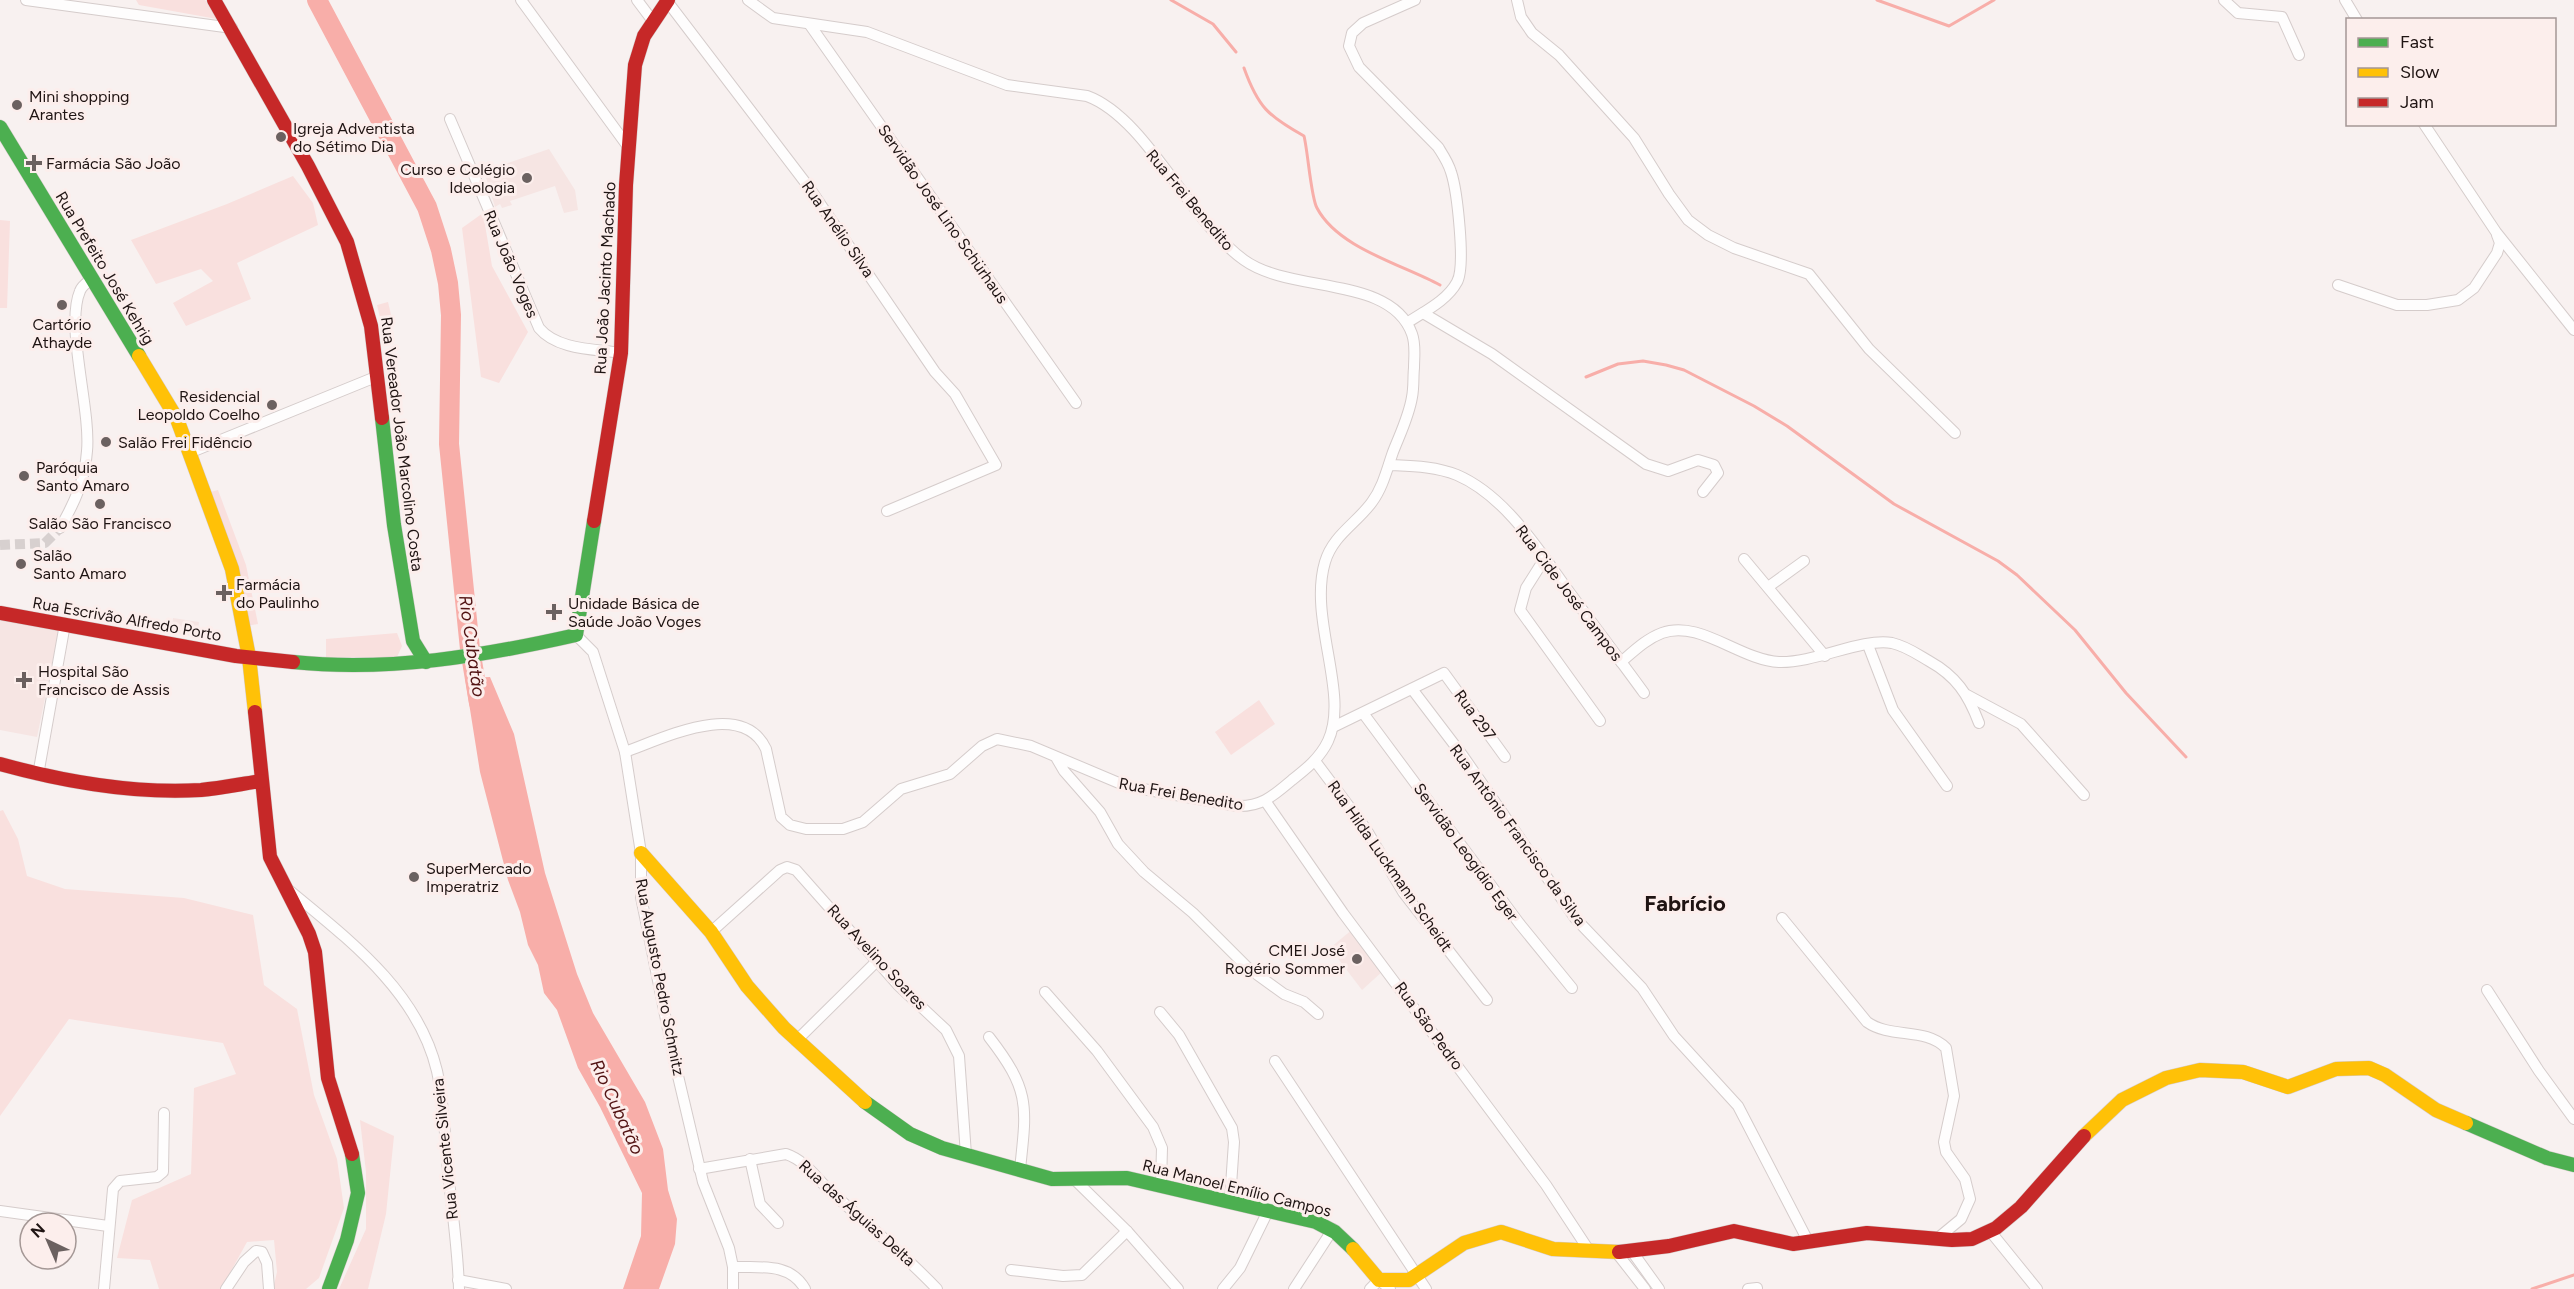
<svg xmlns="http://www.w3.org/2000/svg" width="2574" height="1289" font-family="Figtree,sans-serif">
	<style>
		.built { fill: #f6e5e3 }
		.green { fill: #f9e0de }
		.water { fill: #f8aea9 }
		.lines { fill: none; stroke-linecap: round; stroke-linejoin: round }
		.stream { stroke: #f8aea9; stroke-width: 3 }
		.river { stroke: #f8aea9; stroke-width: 20 }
		.street-tunnel { stroke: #d7d0cf; stroke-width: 10; stroke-dasharray: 10 5; stroke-linecap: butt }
		.street-casing { stroke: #d5cccb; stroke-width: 12 }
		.fast-casing { stroke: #d5cccb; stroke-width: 15 }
		.slow-casing { stroke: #d5cccb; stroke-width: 15 }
		.jam-casing { stroke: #d5cccb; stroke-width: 15 }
		.street { stroke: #fefdfd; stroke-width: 10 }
		.fast { stroke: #4caf50; stroke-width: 14 }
		.slow { stroke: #ffc107; stroke-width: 14 }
		.jam { stroke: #c62828; stroke-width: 14 }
		.poi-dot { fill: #6b6160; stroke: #fceeec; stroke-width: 2 }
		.labels { text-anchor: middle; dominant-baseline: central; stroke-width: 6; stroke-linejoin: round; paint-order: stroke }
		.poi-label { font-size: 16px; fill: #1f1413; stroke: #fceeec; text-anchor: start }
		.street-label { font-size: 16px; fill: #1f1413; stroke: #fceeec }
		.water-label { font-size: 18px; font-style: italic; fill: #521313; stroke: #fceeec }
		.district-label { font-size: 22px; font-weight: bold; fill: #1f1413; stroke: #fceeec }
	</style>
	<rect width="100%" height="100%" fill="#f8f1f0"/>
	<g class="built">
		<path d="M549,149L575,190L578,210L564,213L555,186L510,201L512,205L502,208L500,204L495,207L484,171Z"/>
		<path d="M0,618L59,630L37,737L0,730Z"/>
		<path d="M173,618L199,622L197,637L171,632Z"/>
		<path d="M1353,929L1384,970L1362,990L1330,948Z"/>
	</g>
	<g class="green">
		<path d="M136,0H205L217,19L139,5Z"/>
		<path d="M293,176L313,203L318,225L237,263L251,299L186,326L173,303L213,281L201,269L156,284L131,240L227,204Z"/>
		<path d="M483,213L492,266L528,332L499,383L481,377L462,228Z"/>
		<path d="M0,220L10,221L7,308H0Z"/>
		<path d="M388,302L392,319L381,322L377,305Z"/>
		<path d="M218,490L246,565L258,624L247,626L207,493Z"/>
		<path d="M397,633L402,646L397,657H326V639Z"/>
		<path d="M1259,700L1275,724L1231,755L1215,732Z"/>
		<path d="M3,810L18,839L27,876L65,889L184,898L253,915L264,985L297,1009L314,1095L337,1159L344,1208L319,1278L306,1289H273L277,1272L274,1240L247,1242L221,1289H159L150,1260L117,1258L132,1200L191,1174L194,1088L236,1074L223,1043L69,1019L0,1116V811Z"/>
		<path d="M360,1120L394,1136L386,1214L368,1289H339L366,1229V1172Z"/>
	</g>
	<path class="water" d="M490,677L514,734L545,873L577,974L593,1013L645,1102L663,1149L668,1190L677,1219L675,1244L659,1289H623L641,1236L642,1193L600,1107L578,1068L557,1010L544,993L538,965L528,945L520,912L508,880L480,772L465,678Z"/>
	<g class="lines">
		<g class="stream">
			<path d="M1171,0L1213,24L1236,52"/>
			<path d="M1877,0L1949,26L1994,0"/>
			<path d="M1244,68C1258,107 1268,116 1304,136C1308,152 1311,198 1317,208C1338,248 1401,264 1440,285"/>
			<path d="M1586,377L1618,364L1643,361L1666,365L1684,370L1754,406L1787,426L1894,504L1998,561L2017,575L2075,630L2126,693L2186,757"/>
			<path d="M2532,1289L2574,1275"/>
		</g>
		<path class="river" d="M317,0L427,207L441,250L448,283L451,315L449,444L470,649L479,703"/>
		<path class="street-tunnel" d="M0,545L45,543L60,528"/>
		<defs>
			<g id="street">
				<path d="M26,0L232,28"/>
				<path d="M521,0L629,148"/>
				<path d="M637,0L652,20"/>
				<path d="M1517,0L1521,17L1532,33L1559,55L1634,138L1669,194L1688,220L1708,235L1734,248L1809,274L1869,349L1955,433"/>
				<path d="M2224,0L2238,13L2282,17L2299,55"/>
				<path d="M2345,0L2357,20"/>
				<path d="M667,1L808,186L935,372L955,394L996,465L887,511"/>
				<path d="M810,25L1076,403"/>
				<path d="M450,119L539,328C557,350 595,349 621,353"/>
				<path d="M2424,124L2496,232L2574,330"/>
				<path d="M2338,285L2397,305H2427L2458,300L2474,288L2497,253L2500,243L2497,235"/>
				<path d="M1423,313L1492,354L1646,464L1668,471L1698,460L1714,465L1718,473L1703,492"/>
				<path d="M1407,323C1423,312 1447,301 1457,282C1466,266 1457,190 1451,172C1448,162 1443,155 1438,147L1359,67L1349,46L1352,33L1363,23L1415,0"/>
				<path d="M189,453L378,376"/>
				<path d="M1389,465C1411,466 1435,466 1457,475C1506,496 1540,552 1570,593C1595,627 1620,660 1644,693"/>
				<path d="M60,528C74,504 85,480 87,451C91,409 65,326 80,291C82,285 88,282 93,278"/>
				<path d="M1545,558L1526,588L1520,610L1600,721"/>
				<path d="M1744,559L1825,656"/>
				<path d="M1768,587L1804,561"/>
				<path d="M576,635L593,652L625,752L641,853V897L674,1059L703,1182L729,1248L733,1267V1289"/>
				<path d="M1868,645L1893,710L1947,786"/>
				<path d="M1621,662C1634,651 1646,639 1662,633C1699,619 1740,660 1779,662C1816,663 1860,638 1892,643C1906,646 1917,654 1929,661C1956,676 1968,694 1979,723"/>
				<path d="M1412,689L1463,756L1575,918L1642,988L1674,1036L1738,1106L1809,1243"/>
				<path d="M1967,695L2021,724L2084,795"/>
				<path d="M1363,713L1519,923L1572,988"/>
				<path d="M1333,727L1444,673L1505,757"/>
				<path d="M625,752C662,739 742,698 766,749L781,817L790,825L806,829H843L863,822L901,789L950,774L982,746L997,739L1031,746L1126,786L1237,806C1262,807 1274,795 1292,780C1306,769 1320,758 1328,741C1350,694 1308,619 1325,562C1333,535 1357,523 1372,502C1383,487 1387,469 1393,452C1400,434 1409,416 1412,397C1414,387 1413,377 1414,368C1414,356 1416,345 1412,334C1391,275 1291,294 1244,260C1189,221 1147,118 1087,96L1007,85L867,32L773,18L748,0"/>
				<path d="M1057,759L1064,771L1100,812L1118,844L1144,872L1193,913L1248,968L1284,994L1304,1002L1318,1014"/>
				<path d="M1315,761L1366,829L1403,892L1487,1000"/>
				<path d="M38,775L65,624"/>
				<path d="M1266,802L1343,913L1546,1185L1590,1252"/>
				<path d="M289,890C348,939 418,991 437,1071C444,1103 445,1138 448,1171C452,1210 458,1250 459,1289"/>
				<path d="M1782,918L1867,1022C1891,1039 1925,1027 1946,1048L1954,1096L1944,1142L1946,1152L1965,1179L1970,1199L1961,1219L1938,1238"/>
				<path d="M711,932L780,870L787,867L796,870L898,985L946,1030L959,1056L966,1155"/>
				<path d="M2487,990L2539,1071L2574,1119"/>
				<path d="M1045,992L1097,1051L1153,1127L1162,1148L1161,1184"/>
				<path d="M1160,1012L1179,1035L1232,1128L1234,1142L1230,1200"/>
				<path d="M989,1037C1030,1090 1027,1105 1020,1169"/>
				<path d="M796,1041L877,961"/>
				<path d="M1275,1061L1426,1289"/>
				<path d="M750,1159L760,1204L778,1223"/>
				<path d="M699,1169L786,1154C804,1160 815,1176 828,1189C864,1222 903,1253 937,1289"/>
				<path d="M1075,1180L1127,1231L1178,1289"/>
				<path d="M0,1211L108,1226"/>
				<path d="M1990,1231L2037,1289"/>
				<path d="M1631,1250L1659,1289"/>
				<path d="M1616,1252L1645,1289"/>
				<path d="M733,1267C760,1268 790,1262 805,1289"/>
				<path d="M1011,1270L1063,1276L1082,1275L1127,1231"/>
				<path d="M458,1280L506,1289"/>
				<path d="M104,1289L113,1189L120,1181L157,1177L163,1172L164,1113"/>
				<path d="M226,1289L244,1262L256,1251L262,1252L267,1263L269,1289"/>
				<path d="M1223,1289L1240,1268L1268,1211"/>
				<path d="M1294,1289L1333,1229"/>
				<path d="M1370,1289L1379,1280L1390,1289"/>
				<path d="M1748,1289L1757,1288"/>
			</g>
			<g id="fast">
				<path d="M0,127L139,356"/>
				<path d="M382,418L394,525L413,641L426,662"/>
				<path d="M293,662C389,672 483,656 576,635L594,521"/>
				<path d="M865,1102L910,1134L942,1148L1052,1179L1127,1178L1316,1222L1335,1232L1353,1249"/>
				<path d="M2466,1123L2547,1158L2574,1165"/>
				<path d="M329,1289L347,1240L358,1193L352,1154"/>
			</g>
			<g id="slow">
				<path d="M139,356L177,419L232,569L249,657L255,712"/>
				<path d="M641,853L711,932L747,986L784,1028L865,1102"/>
				<path d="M2084,1136L2122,1100L2166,1078L2200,1070L2243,1072L2288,1087L2336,1069L2369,1068L2385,1075L2436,1110L2466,1123"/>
				<path d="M1353,1249L1379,1280H1409L1464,1243L1501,1232L1553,1249L1619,1252"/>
			</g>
			<g id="jam">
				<path d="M214,0L308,166L347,242L371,326L382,418"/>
				<path d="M594,521L621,353L626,185L635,65L644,36L668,0"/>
				<path d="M0,613L236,656L293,662"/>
				<path d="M255,712L270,857L309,934L315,952L328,1078L352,1154"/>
				<path d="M0,764C65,782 134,794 201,790C221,788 241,784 261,781"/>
				<path d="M1619,1252L1669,1246L1734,1231L1793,1244L1867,1233L1952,1240L1972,1239L1996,1228L2021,1207L2084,1136"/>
			</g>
		</defs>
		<use href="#street" class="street-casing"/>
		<use href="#fast" class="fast-casing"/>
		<use href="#slow" class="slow-casing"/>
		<use href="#jam" class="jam-casing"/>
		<use href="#street" class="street"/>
		<use href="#fast" class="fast"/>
		<use href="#slow" class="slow"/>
		<use href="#jam" class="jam"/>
	</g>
	<g class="poi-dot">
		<circle cx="17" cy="105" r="6"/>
		<circle cx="281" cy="137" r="6"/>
		<path d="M31 154h6v6h6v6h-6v6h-6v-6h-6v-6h6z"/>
		<circle cx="527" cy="178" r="6"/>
		<circle cx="62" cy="305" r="6"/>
		<circle cx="272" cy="405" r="6"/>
		<circle cx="106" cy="442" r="6"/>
		<circle cx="24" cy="476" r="6"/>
		<circle cx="100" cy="504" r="6"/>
		<circle cx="21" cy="564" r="6"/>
		<path d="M221 584h6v6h6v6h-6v6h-6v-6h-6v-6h6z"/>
		<path d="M551 603h6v6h6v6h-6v6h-6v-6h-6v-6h6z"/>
		<path d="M21 671h6v6h6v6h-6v6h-6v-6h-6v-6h6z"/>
		<circle cx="414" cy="877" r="6"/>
		<circle cx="1357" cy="959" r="6"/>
	</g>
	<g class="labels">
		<g class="poi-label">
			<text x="29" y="96">Mini shopping<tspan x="29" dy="18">Arantes</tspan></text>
			<text x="293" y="128">Igreja Adventista<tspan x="293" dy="18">do Sétimo Dia</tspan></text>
			<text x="46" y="163">Farmácia São João</text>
			<text x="515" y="169" text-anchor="end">Curso e Colégio<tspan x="515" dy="18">Ideologia</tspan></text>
			<text x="62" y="324" text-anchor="middle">Cartório<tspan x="62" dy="18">Athayde</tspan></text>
			<text x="260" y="396" text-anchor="end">Residencial<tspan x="260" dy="18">Leopoldo Coelho</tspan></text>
			<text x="118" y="442">Salão Frei Fidêncio</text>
			<text x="36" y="467">Paróquia<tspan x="36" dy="18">Santo Amaro</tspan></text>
			<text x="100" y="523" text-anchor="middle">Salão São Francisco</text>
			<text x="33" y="555">Salão<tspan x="33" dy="18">Santo Amaro</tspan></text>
			<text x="236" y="584">Farmácia<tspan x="236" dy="18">do Paulinho</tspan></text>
			<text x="568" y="603">Unidade Básica de<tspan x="568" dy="18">Saúde João Voges</tspan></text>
			<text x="38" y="671">Hospital São<tspan x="38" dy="18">Francisco de Assis</tspan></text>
			<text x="426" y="868">SuperMercado<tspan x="426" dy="18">Imperatriz</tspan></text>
			<text x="1345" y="950" text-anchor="end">CMEI José<tspan x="1345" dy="18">Rogério Sommer</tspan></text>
		</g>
		<g class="street-label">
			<text transform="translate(1190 200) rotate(50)">Rua Frei Benedito</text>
			<text transform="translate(943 214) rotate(55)">Servidão José Lino Schürhaus</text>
			<text transform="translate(838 229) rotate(55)">Rua Anélio Silva</text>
			<text transform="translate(511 264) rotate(67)">Rua João Voges</text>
			<text transform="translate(105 268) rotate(59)">Rua Prefeito José Kehrig</text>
			<text transform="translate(605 278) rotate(-87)">Rua João Jacinto Machado</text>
			<text transform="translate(402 444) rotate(83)">Rua Vereador João Marcolino Costa</text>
			<text transform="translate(1569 593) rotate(53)">Rua Cide José Campos</text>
			<text transform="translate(127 619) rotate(10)">Rua Escrivão Alfredo Porto</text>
			<text transform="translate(1475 715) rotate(54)">Rua 297</text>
			<text transform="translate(1181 794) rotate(10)">Rua Frei Benedito</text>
			<text transform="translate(1518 835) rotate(54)">Rua Antônio Francisco da Silva</text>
			<text transform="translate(1466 852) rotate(54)">Servidão Leogídio Eger</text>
			<text transform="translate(1390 866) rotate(55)">Rua Hilda Luckmann Scheidt</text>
			<text transform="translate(877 957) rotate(47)">Rua Avelino Soares</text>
			<text transform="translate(660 977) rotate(79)">Rua Augusto Pedro Schmitz</text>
			<text transform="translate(1429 1026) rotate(54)">Rua São Pedro</text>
			<text transform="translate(445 1149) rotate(-96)">Rua Vicente Silveira</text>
			<text transform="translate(1237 1188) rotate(14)">Rua Manoel Emílio Campos</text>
			<text transform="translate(857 1213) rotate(42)">Rua das Águias Delta</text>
		</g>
		<g class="water-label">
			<text transform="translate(472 646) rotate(82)">Rio Cubatão</text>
			<text transform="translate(617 1107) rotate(65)">Rio Cubatão</text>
		</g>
		<g class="district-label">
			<text x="1685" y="903">Fabrício</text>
		</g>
	</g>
	<rect x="2346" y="18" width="210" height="108" fill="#fceeec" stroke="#a49795" stroke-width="1.5"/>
	<rect x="2358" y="38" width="30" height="9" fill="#4caf50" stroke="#a49795" stroke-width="1.5"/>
	<text x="2400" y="48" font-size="18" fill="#1f1413">Fast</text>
	<rect x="2358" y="68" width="30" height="9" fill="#ffc107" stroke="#a49795" stroke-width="1.5"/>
	<text x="2400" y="78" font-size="18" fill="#1f1413">Slow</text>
	<rect x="2358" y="98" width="30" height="9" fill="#c62828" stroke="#a49795" stroke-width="1.5"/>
	<text x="2400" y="108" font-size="18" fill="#1f1413">Jam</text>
	<g transform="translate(48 1241) rotate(316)"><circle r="28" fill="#fceeec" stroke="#a49795" stroke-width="1.5"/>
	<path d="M0-4.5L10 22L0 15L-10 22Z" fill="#6b6160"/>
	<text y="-9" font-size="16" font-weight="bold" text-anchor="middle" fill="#1f1413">N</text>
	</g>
</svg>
